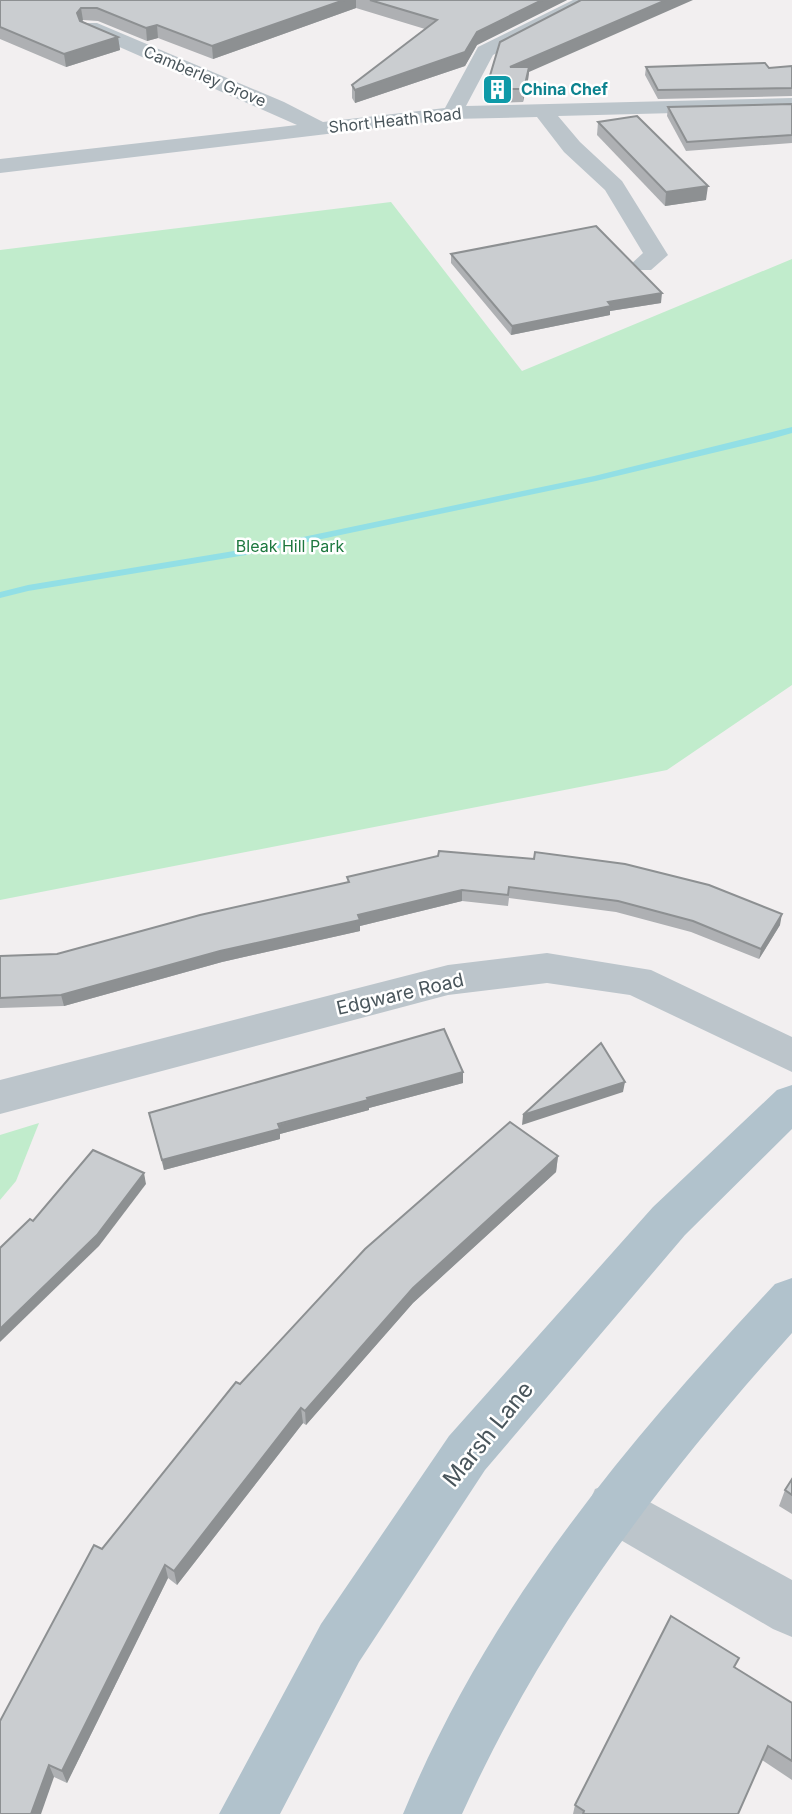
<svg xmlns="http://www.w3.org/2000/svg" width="792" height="1814" font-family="Inter,sans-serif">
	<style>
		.green { fill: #c1eccc }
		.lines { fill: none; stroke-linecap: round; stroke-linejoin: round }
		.stream { fill: #92dfe5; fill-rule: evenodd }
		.minor { fill: #bcc5cb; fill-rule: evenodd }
		.major { fill: #b1c2cc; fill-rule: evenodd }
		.wall { fill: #aeb0b3 }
		.shaded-wall { fill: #8d9092 }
		.building { fill: #cacdd0; stroke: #8d9092; stroke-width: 2 }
		.labels { text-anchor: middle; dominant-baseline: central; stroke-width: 5; stroke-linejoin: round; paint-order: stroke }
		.far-street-label { font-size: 16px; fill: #49555b; stroke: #fff }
		.far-culture-label { font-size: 16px; font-weight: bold; fill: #0d838f; stroke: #fff; text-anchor: start }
		.far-park-label { font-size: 16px; fill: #1e783f; stroke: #fff }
		.street-label { font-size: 19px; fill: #49555b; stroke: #fff }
		.near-street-label { font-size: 23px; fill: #49555b; stroke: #fff }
	</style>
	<rect width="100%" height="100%" fill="#f2eff0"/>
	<g class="green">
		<path d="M391,202L522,371L792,259V685L667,770L0,900V250Z"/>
		<path d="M39,1123L16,1181L0,1200V1135Z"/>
	</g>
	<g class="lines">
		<path class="stream" d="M792,427V433L771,439L596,481L246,555L28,591L0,598V592L28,585L246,549L594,476Z"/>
		<g class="minor">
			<path d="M573,0H598L493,55L466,106L792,98V110L558,116L580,142L622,181L668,255L651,270H633L630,265L643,253L605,190L564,152L537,117L452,119L0,173V159L297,125L83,31L81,27L83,23H97L284,102L323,122L445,108L478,47Z"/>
			<path d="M547,953L651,970L792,1037V1072L630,995L547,983L448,995L0,1114V1080L448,965Z"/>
			<path d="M613,1482L792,1580V1637L773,1629L595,1525L587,1507L595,1489Z"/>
		</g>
		<g class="major">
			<path d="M792,1085V1129L685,1235L485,1470L359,1662L280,1814H219L321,1624L449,1436L653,1207L777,1090Z"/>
			<path d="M792,1278V1333C659,1481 545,1631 462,1814H403C489,1606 624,1446 775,1284Z"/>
		</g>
	</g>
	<g class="wall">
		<path d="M0,0H567L477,45L465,66L355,103L352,98V85L425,29L356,8L213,59L158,38L147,41L98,21L83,20L82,21L118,37L120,50L66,67L0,39Z"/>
		<path d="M792,66V96L658,99L645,75L646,67L769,68Z"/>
		<path d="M529,72L528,80L523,102L485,103L486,89Z"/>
		<path d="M792,104V143L686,151L667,116L668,107Z"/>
		<path d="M598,122L706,200L665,206L597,135Z"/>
		<path d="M451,254L661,303L610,311V315L511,335L451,263Z"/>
		<path d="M438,856L780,925L759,959L691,932L616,912L509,898L508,906L462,901L360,926V931L222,962L64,1006L0,1008V956L57,954L348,882L347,877Z"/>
		<path d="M463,1072V1083L369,1108V1110L280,1134V1139L164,1170L149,1113Z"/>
		<path d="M558,1156L556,1172L413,1303L306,1425L303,1423L177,1585L168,1578L67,1783L54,1777L0,1814L102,1549L240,1384Z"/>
		<path d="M792,1479V1514L779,1506L785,1490Z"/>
		<path d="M735,1668L792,1703V1780L762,1760L738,1814H573L575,1805Z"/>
	</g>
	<g class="shaded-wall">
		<path d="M344,0H356V8L213,59L212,46Z"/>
		<path d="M542,0H567L477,45L465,66L355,103V90Z"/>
		<path d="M666,0H693L529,72L528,80L523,102L524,89L510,67Z"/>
		<path d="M81,8L83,20L79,26L77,13Z"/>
		<path d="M157,25L158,38L147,41L146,28Z"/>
		<path d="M118,37L120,50L66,67L64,54Z"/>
		<path d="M708,186L706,200L665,206L666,192Z"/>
		<path d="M662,293L661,303L610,311V315L511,335L512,326L608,302Z"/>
		<path d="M462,890V901L360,926V931L222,962L64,1006L61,995L220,951L358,915Z"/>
		<path d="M782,914L780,925L759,959L761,949Z"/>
		<path d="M463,1072V1083L369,1108V1110L280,1134V1139L164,1170L162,1160L367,1098Z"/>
		<path d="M625,1082L623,1092L522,1125L523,1115Z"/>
		<path d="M558,1156L556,1172L413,1303L306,1425L305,1411L413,1288Z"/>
		<path d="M144,1173L146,1184L99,1246L0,1342V1329Z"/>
		<path d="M301,1408L303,1423L177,1585L174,1571Z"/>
		<path d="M165,1565L168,1578L67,1783L62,1771Z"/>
		<path d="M49,1765L54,1777L41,1814H31Z"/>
	</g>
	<g class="building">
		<path d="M0,0H344L212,46L157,25L146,28L97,8H81L77,13L80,21L118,37L64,54L0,27Z"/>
		<path d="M370,0H542L477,32L465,52L355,90L352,85L437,20Z"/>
		<path d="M581,0H666L510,67H529L524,89H486L500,42Z"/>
		<path d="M765,63L769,68L792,66V88L658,90L646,67Z"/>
		<path d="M792,104V135L687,142L668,107Z"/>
		<path d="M637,116L708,186L666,192L598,122Z"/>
		<path d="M596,226L662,293L608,302L611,306L512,326L451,254Z"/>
		<path d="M439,851L534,859L535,852L625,864L709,885L782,914L761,949L693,921L618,901L509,887L508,895L462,890L358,915L360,920L220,951L61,995L0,998V956L57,954L200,915L349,882L347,877L438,856Z"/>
		<path d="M444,1029L463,1072L367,1098L368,1100L278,1124L280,1129L162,1160L149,1113Z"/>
		<path d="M601,1043L625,1082L523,1115Z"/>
		<path d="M510,1122L558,1156L413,1288L305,1411L301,1408L174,1571L165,1565L62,1771L49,1765L31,1814H0V1721L94,1545L102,1549L236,1382L240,1384L365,1249Z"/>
		<path d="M93,1150L144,1173L97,1235L0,1329V1248L30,1219L33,1221Z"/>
		<path d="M792,1479V1495L785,1490Z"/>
		<path d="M671,1616L739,1658L734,1667L792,1703V1761L768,1746L738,1814H583L584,1811L575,1805Z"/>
	</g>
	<defs>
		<symbol id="building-square" viewBox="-11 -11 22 22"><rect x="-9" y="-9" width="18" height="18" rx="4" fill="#0f9aa8" stroke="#fff"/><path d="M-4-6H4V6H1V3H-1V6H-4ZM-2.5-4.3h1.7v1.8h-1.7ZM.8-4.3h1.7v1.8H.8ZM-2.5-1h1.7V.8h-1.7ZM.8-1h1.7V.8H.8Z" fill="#fff"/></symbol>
	</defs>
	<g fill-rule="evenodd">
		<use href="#building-square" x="480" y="72" width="35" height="35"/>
	</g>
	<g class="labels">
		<g class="far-street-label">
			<text transform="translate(205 76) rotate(23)">Camberley Grove</text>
			<text transform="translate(395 120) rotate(-6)">Short Heath Road</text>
		</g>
		<g class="far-culture-label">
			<text x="521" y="89">China Chef</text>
		</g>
		<g class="far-park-label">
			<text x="290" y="546">Bleak Hill Park</text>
		</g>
		<g class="street-label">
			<text transform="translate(400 994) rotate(-13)">Edgware Road</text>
		</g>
		<g class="near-street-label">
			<text transform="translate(488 1434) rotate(-51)">Marsh Lane</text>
		</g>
	</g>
</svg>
